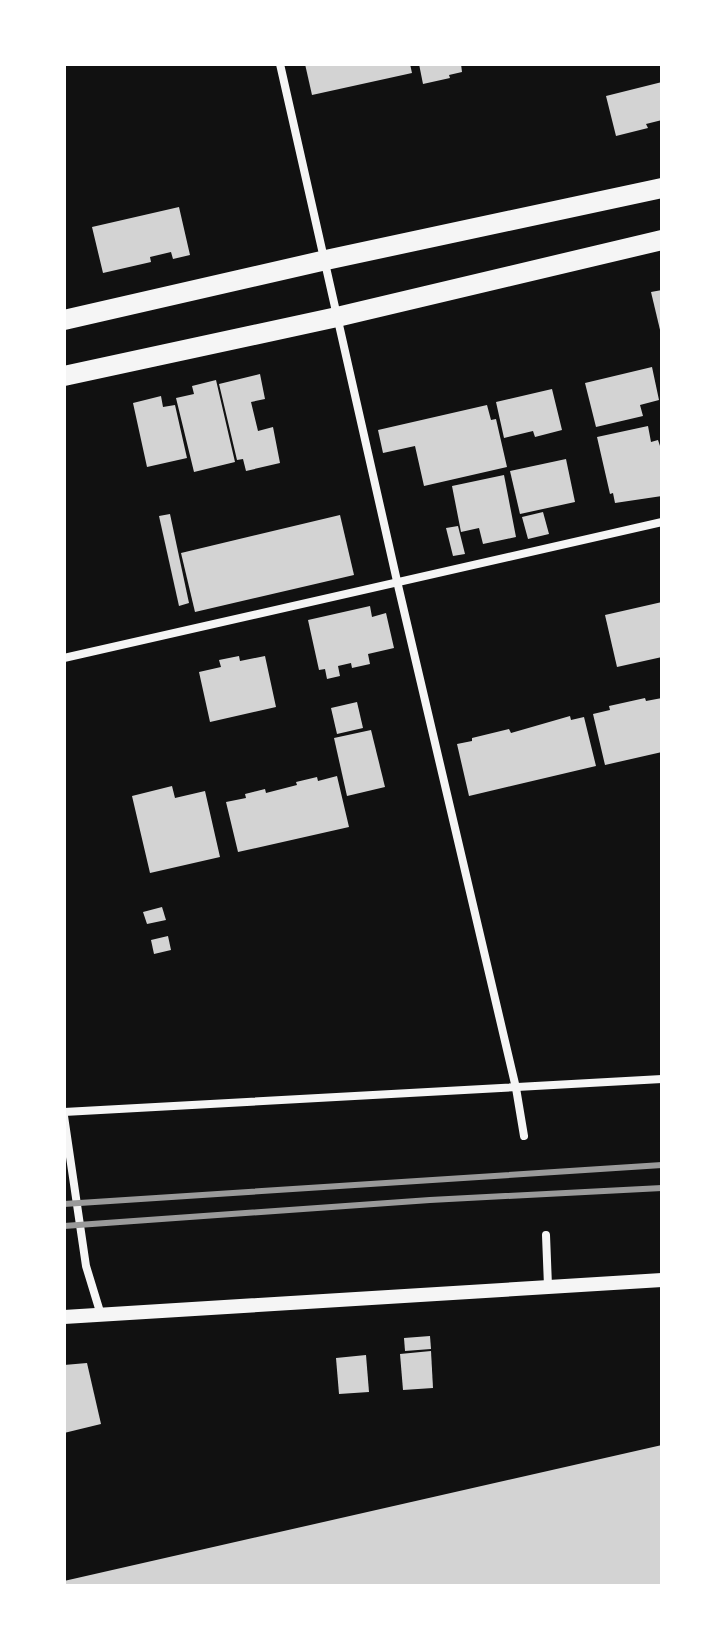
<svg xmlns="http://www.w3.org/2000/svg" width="726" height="1650" font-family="Ubuntu,sans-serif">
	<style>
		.building { fill: #d3d3d3 }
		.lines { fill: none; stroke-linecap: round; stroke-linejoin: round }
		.minor { stroke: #f5f5f5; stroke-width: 8 }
		.tertiary { stroke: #f5f5f5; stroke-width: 14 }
		.primary { stroke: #f5f5f5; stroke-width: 20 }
		.rail { stroke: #9a9a9a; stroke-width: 6 }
	</style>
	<rect width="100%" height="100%" fill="#111"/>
	<g class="building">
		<path d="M305,64H410L412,73L312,95Z"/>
		<path d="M419,64H461L462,72L449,75L450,78L423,84Z"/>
		<path d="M662,82V120L646,124L648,128L616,136L606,96Z"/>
		<path d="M179,207L190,255L173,259L171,252L150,257L151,262L103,273L92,227Z"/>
		<path d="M662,290V334H661L651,292Z"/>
		<path d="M652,367L659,400L640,405L643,416L596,427L585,383Z"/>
		<path d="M260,374L265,399L251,402L258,431L273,427L280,463L246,471L243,459L237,460L219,384Z"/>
		<path d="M216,380L235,462L194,472L176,398L194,394L192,386Z"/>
		<path d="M552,389L562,430L535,437L533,431L504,438L496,402Z"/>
		<path d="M161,396L163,407L175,405L187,458L147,467L133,403Z"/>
		<path d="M487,405L491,420L496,419L507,467L424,486L415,446L383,453L378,430Z"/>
		<path d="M648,426L651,442L658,440L662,452V496L615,503L613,493L610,494L597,437Z"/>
		<path d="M566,459L575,502L520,514L510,471Z"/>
		<path d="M504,475L516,537L483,544L479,528L461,532L452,486Z"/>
		<path d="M543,512L549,534L528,539L522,517Z"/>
		<path d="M170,514L189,603L179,606L159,516Z"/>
		<path d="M340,515L354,575L195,612L181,553Z"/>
		<path d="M458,526L465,554L453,556L446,528Z"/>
		<path d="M662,602V657L617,667L605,615Z"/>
		<path d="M370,606L372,617L386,613L394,648L368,654L370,664L352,668L351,663L338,666L340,676L327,679L325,669L319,670L308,620Z"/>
		<path d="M239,656L240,661L265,656L276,707L210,722L199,672L221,667L219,660Z"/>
		<path d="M645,698L646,701L662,698V752L605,765L593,714L610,710L609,706Z"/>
		<path d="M357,702L363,728L337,734L331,708Z"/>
		<path d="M570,716L571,720L584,717L596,766L469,796L457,744L472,741V738L509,729L511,733Z"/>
		<path d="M371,730L385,787L347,796L334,738Z"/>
		<path d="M337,776L349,827L238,852L226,802L246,798L245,794L265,789L266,793L297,785L296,782L317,777L318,781Z"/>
		<path d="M172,786L175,798L205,791L220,857L150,873L132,796Z"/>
		<path d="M162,907L166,920L147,924L143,912Z"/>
		<path d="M168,936L171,950L154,954L151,940Z"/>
		<path d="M430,1336L431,1349L405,1351L404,1338Z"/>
		<path d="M431,1351L433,1388L403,1390L400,1354Z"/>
		<path d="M366,1355L369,1392L339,1394L336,1358Z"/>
		<path d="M87,1363L101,1424L64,1433V1365Z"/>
		<path d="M662,1445V1586H64V1581Z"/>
	</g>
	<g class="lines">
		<g class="minor">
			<path d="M280,64L397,581L516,1088L524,1136"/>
			<path d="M64,658L662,522"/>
			<path d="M64,1112L662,1079"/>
			<path d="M64,1116L86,1266L101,1315"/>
			<path d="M546,1235L548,1286"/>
		</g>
		<path class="tertiary" d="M64,1317L662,1280"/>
		<g class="primary">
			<path d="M64,320L326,260L662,188"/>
			<path d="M64,376L337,317L662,240"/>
		</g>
		<g class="rail">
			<path d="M64,1204L662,1165"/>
			<path d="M64,1226L430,1200L662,1188"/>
		</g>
	</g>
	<rect width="726" height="1650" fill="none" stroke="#ffffff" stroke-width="132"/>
</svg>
